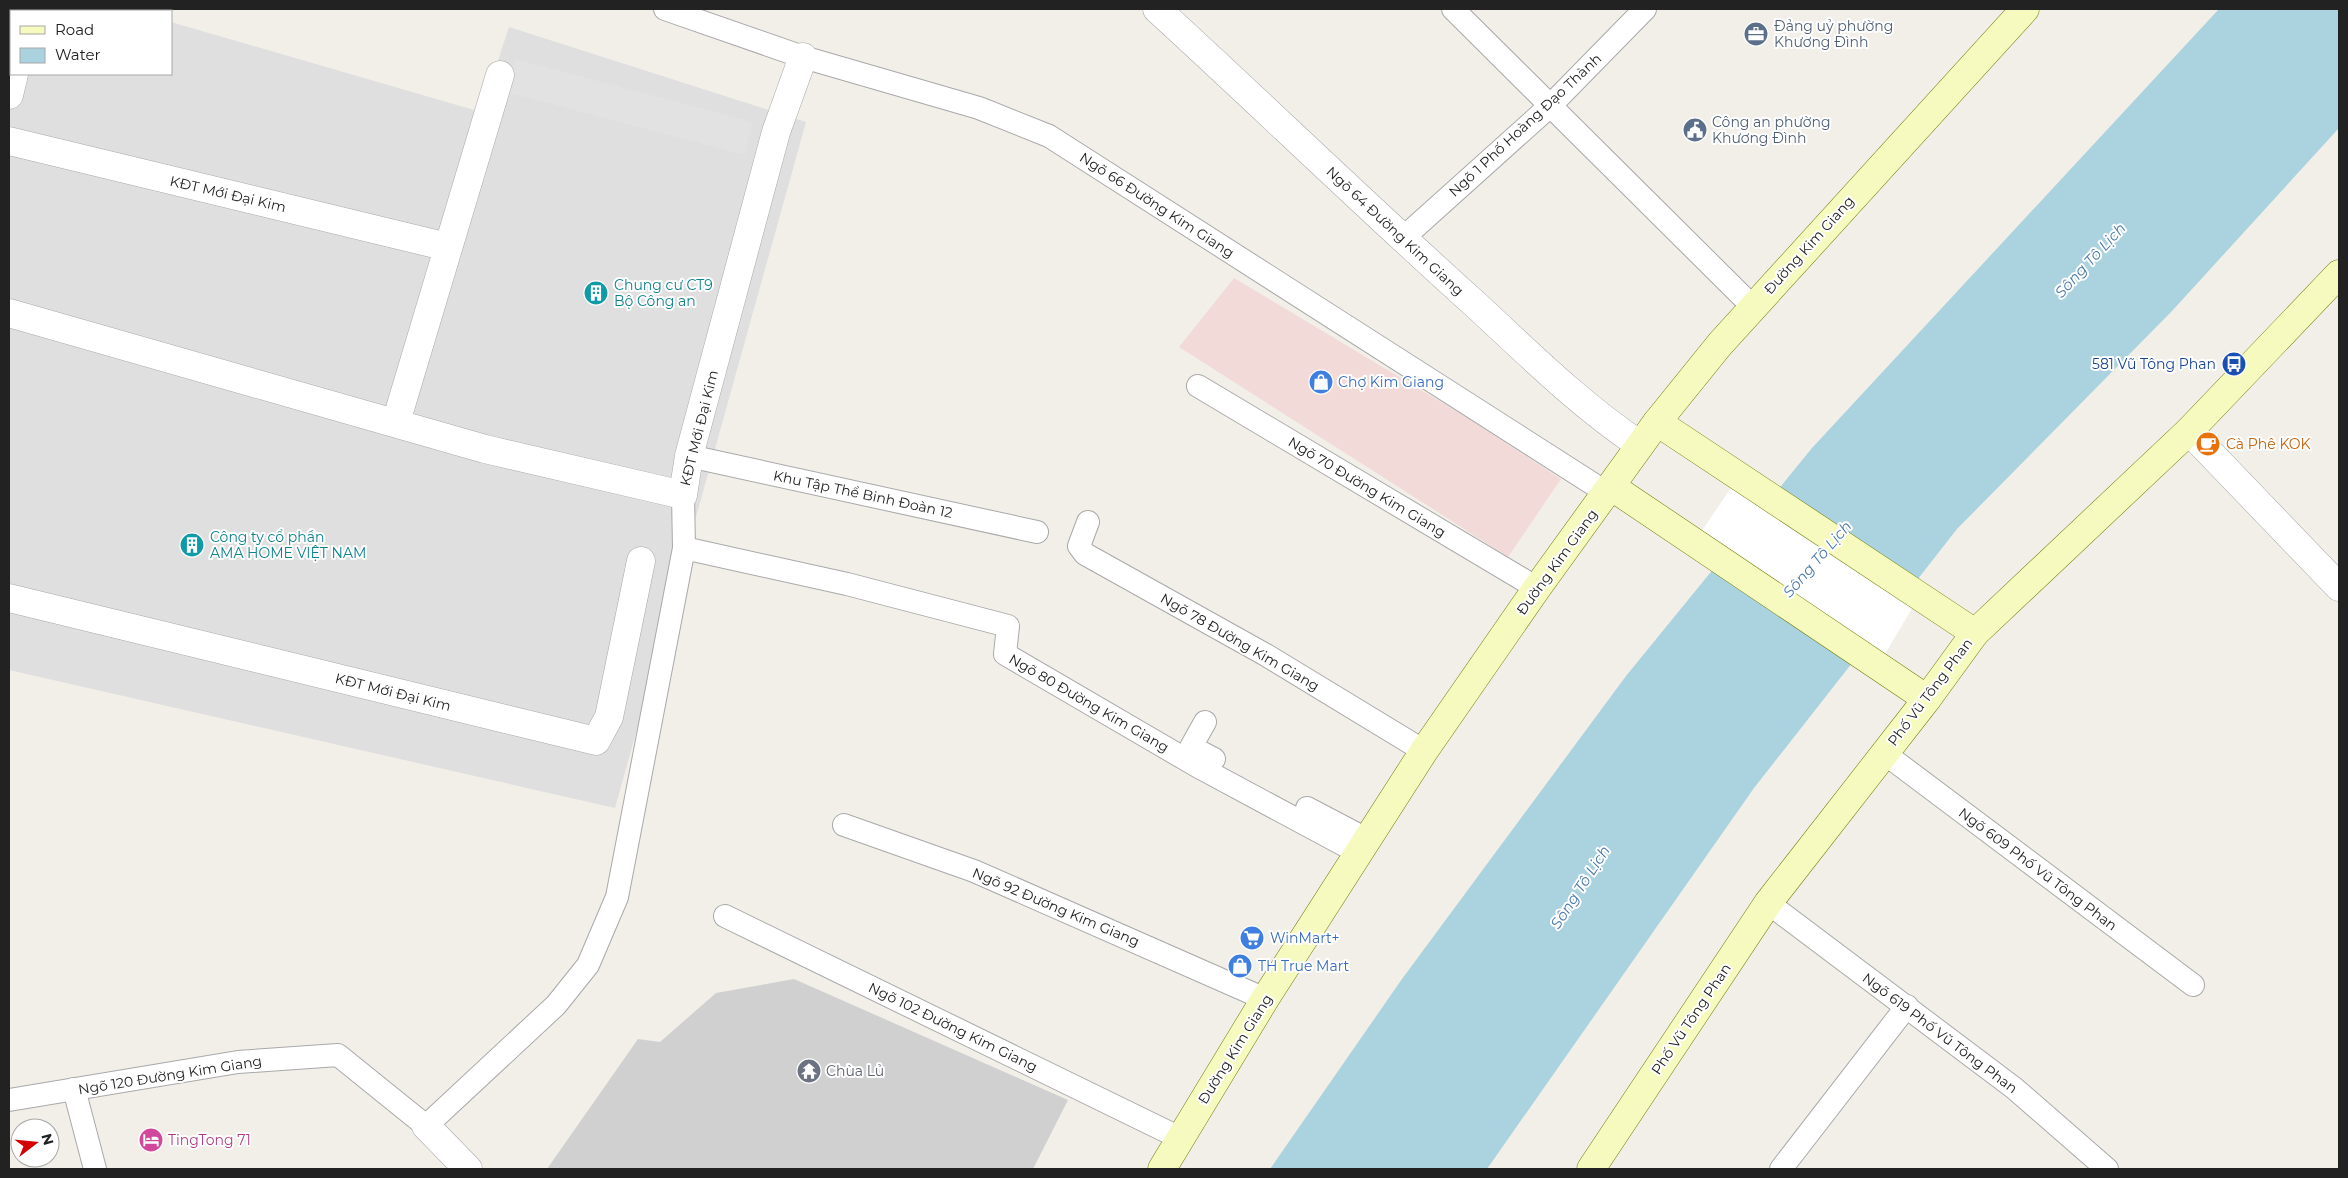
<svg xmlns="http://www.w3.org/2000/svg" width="2348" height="1178" font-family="Montserrat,sans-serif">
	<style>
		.residential { fill: #e0dfdf }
		.commercial { fill: #f2dad9 }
		.religious { fill: #d0d0d0 }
		.parking { fill: #e2e2e2 }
		.water { fill: #aad3df }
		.pier { fill: #fff }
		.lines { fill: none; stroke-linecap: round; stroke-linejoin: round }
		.service-casing { stroke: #a9a9a9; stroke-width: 24 }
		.minor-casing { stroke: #a9a9a9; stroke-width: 29 }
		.secondary-casing { stroke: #707d05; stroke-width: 29 }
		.service { stroke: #fff; stroke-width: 22 }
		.minor { stroke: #fff; stroke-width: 28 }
		.secondary { stroke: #f7fabf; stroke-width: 28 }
		.labels { text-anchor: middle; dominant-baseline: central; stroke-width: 4; stroke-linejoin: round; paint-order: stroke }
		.service-label { font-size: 14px; fill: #4e5e75; stroke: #fff; text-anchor: start }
		.street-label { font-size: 14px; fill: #222; stroke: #fff }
		.culture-label { font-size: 14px; fill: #0d838f; stroke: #fff; text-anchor: start }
		.transit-label { font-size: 14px; fill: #164399; stroke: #fff; text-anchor: end }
		.shop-label { font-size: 14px; fill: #366cbe; stroke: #fff; text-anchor: start }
		.food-label { font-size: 14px; fill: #c56008; stroke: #fff; text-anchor: start }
		.worship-label { font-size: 14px; fill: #5b616d; stroke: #fff; text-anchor: start }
		.hotel-label { font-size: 14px; fill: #b23c85; stroke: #fff; text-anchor: start }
		.water-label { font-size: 15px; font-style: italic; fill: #4a7aab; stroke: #fff }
	</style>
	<rect width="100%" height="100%" fill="#f2efe9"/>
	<path class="residential" d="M9,9H125L134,11H11V74H171V22L481,112L509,27L806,122L615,808L9,670Z"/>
	<path class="commercial" d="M1234,278L1466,417L1561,479L1508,557L1179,347Z"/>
	<path class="religious" d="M794,979L1068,1100L1033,1169H547L638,1039L660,1042L716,993Z"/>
	<path class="parking" d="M515,59L753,122L745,155L506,92Z"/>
	<path class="water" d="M2219,9H2339V128L2172,311L1957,529L1754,788L1487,1169H1270L1402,979L1626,676L1812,448Z"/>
	<path class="pier" d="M1739,476L1920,595L1879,664L1695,541Z"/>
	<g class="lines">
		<defs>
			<g id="service">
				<path d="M665,9L803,57L979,108L1049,136L1607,493"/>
				<path d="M1453,9L1753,307"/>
				<path d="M1402,239L1550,106L1645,9"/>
				<path d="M1198,386L1537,588"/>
				<path d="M689,456L1037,532"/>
				<path d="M1088,522L1079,546L1085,554L1266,655L1424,751"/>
				<path d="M684,548L847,584L1008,626L1005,654L1197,766L1359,853"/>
				<path d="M1205,722L1191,747L1214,759"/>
				<path d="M1884,753L2193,985"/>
				<path d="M1307,808L1368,840"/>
				<path d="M844,825L974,871L1265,999"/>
				<path d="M1768,903L2014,1088L2107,1169"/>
				<path d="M725,916L1180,1138"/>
				<path d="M74,1089L95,1169"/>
				<path d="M9,1100L238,1062L338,1055L426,1126L556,1005L588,965L617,897L684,548L683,495"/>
				<path d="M1781,1169L1907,1006"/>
			</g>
			<g id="minor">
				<path d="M1157,9C1264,107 1368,208 1476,305C1529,354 1580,405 1640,445"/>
				<path d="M28,11L29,9"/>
				<path d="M9,95L14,74"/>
				<path d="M9,141L448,247"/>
				<path d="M9,313L485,449L683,495L689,456L776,132L803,57"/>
				<path d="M396,422L500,75"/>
				<path d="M2189,431L2339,587"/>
				<path d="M9,598L596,741L609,717L641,561"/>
				<path d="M426,1126L468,1169"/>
			</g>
			<g id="secondary">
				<path d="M1657,422L1975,633"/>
				<path d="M1612,487L1927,699"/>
				<path d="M1162,1169L1265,999L1424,751L1537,588L1657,422L1720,344L2025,9"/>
				<path d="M1591,1169L1768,903L1927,699L1975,633L2189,431L2339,274"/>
			</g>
		</defs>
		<use href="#service" class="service-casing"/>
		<use href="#minor" class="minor-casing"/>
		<use href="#secondary" class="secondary-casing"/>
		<use href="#service" class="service"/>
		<use href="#minor" class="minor"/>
		<use href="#secondary" class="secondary"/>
	</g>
	<defs>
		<symbol id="office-disc" viewBox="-11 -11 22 22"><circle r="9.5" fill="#5c6f8a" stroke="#fff"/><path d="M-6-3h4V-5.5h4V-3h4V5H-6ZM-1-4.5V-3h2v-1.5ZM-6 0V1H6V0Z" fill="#fff"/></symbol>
		<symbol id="civic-disc" viewBox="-11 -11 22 22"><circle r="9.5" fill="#5c6f8a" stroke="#fff"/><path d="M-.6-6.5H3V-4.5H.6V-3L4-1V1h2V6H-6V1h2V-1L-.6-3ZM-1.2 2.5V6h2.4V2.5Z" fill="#fff"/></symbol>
		<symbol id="building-disc" viewBox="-11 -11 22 22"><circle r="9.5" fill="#0f9aa8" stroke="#fff"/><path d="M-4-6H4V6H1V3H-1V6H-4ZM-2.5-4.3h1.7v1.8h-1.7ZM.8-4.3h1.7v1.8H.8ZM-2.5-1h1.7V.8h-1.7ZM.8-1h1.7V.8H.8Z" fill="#fff"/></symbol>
		<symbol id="bus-disc" viewBox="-11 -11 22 22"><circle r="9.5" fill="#1a4fb4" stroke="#fff"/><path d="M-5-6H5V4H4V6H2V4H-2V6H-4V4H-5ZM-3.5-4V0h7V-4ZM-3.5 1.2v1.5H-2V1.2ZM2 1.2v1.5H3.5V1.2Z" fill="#fff"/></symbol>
		<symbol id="shop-disc" viewBox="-11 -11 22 22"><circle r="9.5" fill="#3f7fe0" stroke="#fff"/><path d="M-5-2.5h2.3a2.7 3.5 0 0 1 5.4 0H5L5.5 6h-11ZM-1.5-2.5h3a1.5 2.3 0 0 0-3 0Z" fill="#fff"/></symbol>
		<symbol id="cafe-disc" viewBox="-11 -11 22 22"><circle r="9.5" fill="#e8710a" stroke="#fff"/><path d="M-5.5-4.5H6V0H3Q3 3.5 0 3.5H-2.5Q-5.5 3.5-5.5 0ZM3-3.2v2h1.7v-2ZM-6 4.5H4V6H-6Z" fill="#fff"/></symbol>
		<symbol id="supermarket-disc" viewBox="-11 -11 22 22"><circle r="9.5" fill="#3f7fe0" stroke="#fff"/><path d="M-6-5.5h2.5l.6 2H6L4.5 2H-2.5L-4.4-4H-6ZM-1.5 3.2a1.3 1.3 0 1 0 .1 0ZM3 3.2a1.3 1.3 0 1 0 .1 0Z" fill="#fff"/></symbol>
		<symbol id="temple-disc" viewBox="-11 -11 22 22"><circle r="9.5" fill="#6b7280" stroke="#fff"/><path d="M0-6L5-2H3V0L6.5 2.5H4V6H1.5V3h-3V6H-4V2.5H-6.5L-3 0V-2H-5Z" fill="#fff"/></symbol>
		<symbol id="hotel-disc" viewBox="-11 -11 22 22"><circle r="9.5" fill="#d1479c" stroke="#fff"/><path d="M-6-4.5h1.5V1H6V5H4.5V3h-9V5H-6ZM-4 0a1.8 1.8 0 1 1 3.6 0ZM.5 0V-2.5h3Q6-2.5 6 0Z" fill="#fff"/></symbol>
	</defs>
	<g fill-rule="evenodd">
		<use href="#office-disc" x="1742" y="20" width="28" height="28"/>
		<use href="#civic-disc" x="1681" y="116" width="28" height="28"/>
		<use href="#building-disc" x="582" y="279" width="28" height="28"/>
		<use href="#bus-disc" x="2220" y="350" width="28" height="28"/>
		<use href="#shop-disc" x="1307" y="368" width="28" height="28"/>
		<use href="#cafe-disc" x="2194" y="430" width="28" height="28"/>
		<use href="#building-disc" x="178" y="531" width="28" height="28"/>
		<use href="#supermarket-disc" x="1238" y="924" width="28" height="28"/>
		<use href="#shop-disc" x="1226" y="952" width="28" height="28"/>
		<use href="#temple-disc" x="795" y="1057" width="28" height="28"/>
		<use href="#hotel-disc" x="137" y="1126" width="28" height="28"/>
	</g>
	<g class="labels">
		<g class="service-label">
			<text x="1774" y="26">Đảng uỷ phường<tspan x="1774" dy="16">Khương Đình</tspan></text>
			<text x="1712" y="122">Công an phường<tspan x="1712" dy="16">Khương Đình</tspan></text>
		</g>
		<g class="street-label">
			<text transform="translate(1525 125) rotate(-43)">Ngõ 1 Phố Hoàng Đạo Thành</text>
			<text transform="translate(228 194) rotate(13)">KĐT Mới Đại Kim</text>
			<text transform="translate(1157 205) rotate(33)">Ngõ 66 Đường Kim Giang</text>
			<text transform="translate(1395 231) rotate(43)">Ngõ 64 Đường Kim Giang</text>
			<text transform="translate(1809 245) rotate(-48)">Đường Kim Giang</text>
			<text transform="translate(699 428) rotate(-76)">KĐT Mới Đại Kim</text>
			<text transform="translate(1367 487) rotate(31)">Ngõ 70 Đường Kim Giang</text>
			<text transform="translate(863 494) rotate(12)">Khu Tập Thể Binh Đoàn 12</text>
			<text transform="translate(1557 562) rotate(-54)">Đường Kim Giang</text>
			<text transform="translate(1240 642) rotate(30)">Ngõ 78 Đường Kim Giang</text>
			<text transform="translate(393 692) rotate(14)">KĐT Mới Đại Kim</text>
			<text transform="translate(1930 692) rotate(-53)">Phố Vũ Tông Phan</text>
			<text transform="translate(1089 703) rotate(30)">Ngõ 80 Đường Kim Giang</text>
			<text transform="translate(2038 869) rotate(37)">Ngõ 609 Phố Vũ Tông Phan</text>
			<text transform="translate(1056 907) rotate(23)">Ngõ 92 Đường Kim Giang</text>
			<text transform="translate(1691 1019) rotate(-56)">Phố Vũ Tông Phan</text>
			<text transform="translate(953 1027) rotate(26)">Ngõ 102 Đường Kim Giang</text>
			<text transform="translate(1940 1033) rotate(37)">Ngõ 619 Phố Vũ Tông Phan</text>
			<text transform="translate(1235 1049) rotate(-58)">Đường Kim Giang</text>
			<text transform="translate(170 1075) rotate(-9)">Ngõ 120 Đường Kim Giang</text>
		</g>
		<g class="culture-label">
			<text x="614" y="285">Chung cư CT9<tspan x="614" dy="16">Bộ Công an</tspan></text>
			<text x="210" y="537">Công ty cổ phần<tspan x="210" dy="16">AMA HOME VIỆT NAM</tspan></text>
		</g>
		<g class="transit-label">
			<text x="2216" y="364">581 Vũ Tông Phan</text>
		</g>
		<g class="shop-label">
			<text x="1338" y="382">Chợ Kim Giang</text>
			<text x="1270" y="938">WinMart+</text>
			<text x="1258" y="966">TH True Mart</text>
		</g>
		<g class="food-label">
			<text x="2226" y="444">Cà Phê KOK</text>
		</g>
		<g class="worship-label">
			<text x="826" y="1071">Chùa Lủ</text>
		</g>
		<g class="hotel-label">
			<text x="168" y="1140">TingTong 71</text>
		</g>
		<g class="water-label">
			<text transform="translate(2090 260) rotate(-47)">Sông Tô Lịch</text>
			<text transform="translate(1817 559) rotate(-49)">Sông Tô Lịch</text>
			<text transform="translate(1580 887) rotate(-57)">Sông Tô Lịch</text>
		</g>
	</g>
	<rect width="2348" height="1178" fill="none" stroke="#222222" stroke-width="20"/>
	<rect x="10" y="10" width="162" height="65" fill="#ffffff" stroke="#a7a7a7"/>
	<rect x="20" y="26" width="25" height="8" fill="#f7fabf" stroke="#a7a7a7"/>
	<text x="55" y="35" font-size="15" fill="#222222">Road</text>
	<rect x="20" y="48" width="25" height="15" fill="#aad3df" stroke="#a7a7a7"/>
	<text x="55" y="60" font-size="15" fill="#222222">Water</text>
	<g transform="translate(35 1143) rotate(74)"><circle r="24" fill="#ffffff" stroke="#a7a7a7"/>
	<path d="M0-4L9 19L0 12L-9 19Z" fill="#d40000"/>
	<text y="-8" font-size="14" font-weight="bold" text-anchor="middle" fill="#222222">N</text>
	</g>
</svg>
